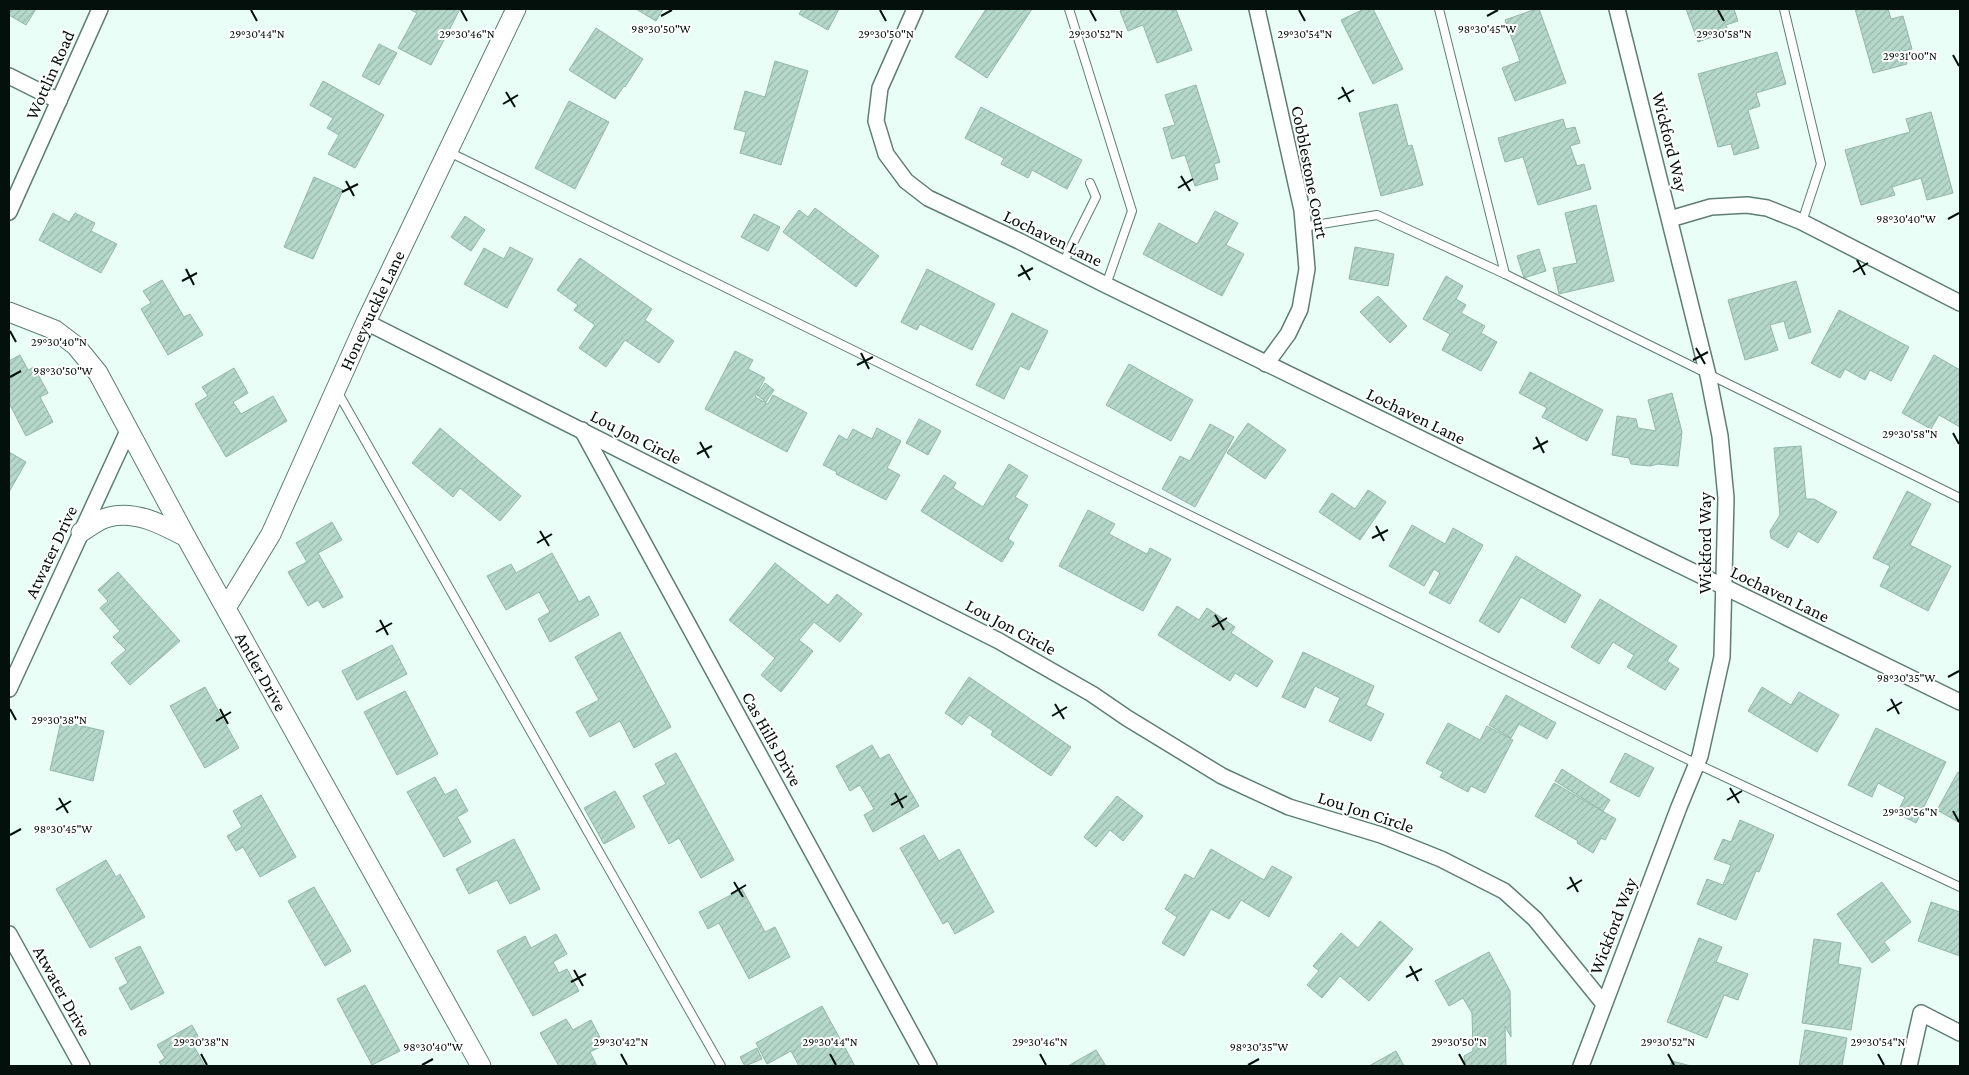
<svg xmlns="http://www.w3.org/2000/svg" width="1969" height="1075" font-family="'Crimson Pro',serif">
	<style>
		.building { fill: url(#building-hatch); stroke: #94b6a9 }
		.lines { fill: none; stroke-linecap: round; stroke-linejoin: round }
		.service-casing { stroke: #5e7e72; stroke-width: 10 }
		.minor-casing { stroke: #5e7e72; stroke-width: 18 }
		.tertiary-casing { stroke: #5e7e72; stroke-width: 21 }
		.service { stroke: #fff; stroke-width: 8 }
		.minor { stroke: #fff; stroke-width: 15 }
		.tertiary { stroke: #fff; stroke-width: 19 }
		.ticks { fill: none; stroke: #04100c; stroke-width: 2 }
		.labels { text-anchor: middle; dominant-baseline: central; stroke-width: 4; stroke-linejoin: round; paint-order: stroke }
		.street-label { font-size: 18px; fill: #04100c; stroke: #fff }
		.ticks-label { font-size: 12px; text-anchor: middle; fill: #04100c; stroke: #fff; stroke-width: 4; stroke-linejoin: round; paint-order: stroke }
	</style>
	<defs>
		<pattern id="building-hatch" width="6" height="6" patternUnits="userSpaceOnUse" patternTransform="scale(1.25)"><rect width="6" height="6" fill="#b5d8cb"/><path d="M-1 1l2-2M0 6l6-6M5 7l2-2" fill="none" stroke="#9ab8ad"/></pattern>
	</defs>
	<rect width="100%" height="100%" fill="#e9fef6"/>
	<g class="building">
		<path d="M9,9H36L26,25L9,15Z"/>
		<path d="M409,9H460L431,65L398,48L417,13Z"/>
		<path d="M636,9H663L656,21Z"/>
		<path d="M802,9H839L828,30L799,14Z"/>
		<path d="M986,9H1032L987,78L955,57Z"/>
		<path d="M1126,9H1171L1172,11L1176,10L1192,50L1157,63L1143,25L1128,31L1120,11Z"/>
		<path d="M1364,9H1373L1403,69L1373,84L1341,20Z"/>
		<path d="M1536,9H1539L1566,83L1515,101L1502,68L1520,61L1505,20Z"/>
		<path d="M1686,9H1734L1738,21L1726,25L1728,31L1698,42Z"/>
		<path d="M1855,9H1888L1891,19L1903,16L1912,49L1903,51L1907,64L1873,73Z"/>
		<path d="M596,28L643,59L625,87L624,86L615,99L569,70Z"/>
		<path d="M379,44L397,53L379,85L362,76Z"/>
		<path d="M1777,52L1786,84L1756,93L1760,106L1748,110L1759,148L1734,155L1731,144L1718,147L1698,74Z"/>
		<path d="M775,61L808,71L781,165L740,153L746,132L734,129L745,91L765,97Z"/>
		<path d="M323,81L384,115L355,168L328,154L339,135L327,128L333,118L310,105Z"/>
		<path d="M1196,85L1220,162L1214,164L1218,179L1195,186L1185,155L1172,159L1163,128L1175,125L1165,95Z"/>
		<path d="M569,101L609,122L575,189L535,168Z"/>
		<path d="M1397,104L1408,146L1412,145L1423,185L1381,196L1359,113Z"/>
		<path d="M981,107L1082,160L1067,189L1032,170L1028,178L1001,164L1004,158L965,138Z"/>
		<path d="M1931,112L1953,193L1927,200L1921,178L1892,187L1895,195L1861,205L1845,150L1910,132L1906,119Z"/>
		<path d="M1563,119L1566,129L1575,127L1580,143L1570,146L1577,166L1584,164L1591,189L1538,205L1523,157L1505,162L1498,138Z"/>
		<path d="M314,177L343,190L313,259L284,247Z"/>
		<path d="M1596,205L1614,281L1559,294L1553,268L1577,263L1565,213Z"/>
		<path d="M815,208L879,256L856,287L783,232L799,210L808,217Z"/>
		<path d="M1215,211L1238,223L1226,245L1244,254L1222,296L1143,254L1159,223L1197,244Z"/>
		<path d="M53,213L69,222L75,213L95,223L91,231L117,244L101,273L39,240Z"/>
		<path d="M754,214L780,227L768,251L741,237Z"/>
		<path d="M465,216L485,230L471,251L451,237Z"/>
		<path d="M510,247L533,259L507,308L464,284L484,248L504,259Z"/>
		<path d="M1355,247L1394,254L1388,286L1349,279Z"/>
		<path d="M1539,249L1546,271L1524,278L1517,256Z"/>
		<path d="M580,258L652,309L645,320L674,341L659,363L625,340L606,367L579,348L595,325L574,310L578,305L557,290Z"/>
		<path d="M927,269L995,304L972,350L920,324L917,330L901,322Z"/>
		<path d="M1446,276L1463,286L1456,299L1466,305L1461,313L1485,326L1481,333L1497,342L1481,371L1442,350L1450,334L1423,319Z"/>
		<path d="M162,280L184,317L190,314L203,335L168,355L141,309L151,303L143,291Z"/>
		<path d="M1796,281L1811,332L1789,339L1784,321L1770,325L1778,350L1745,360L1728,300Z"/>
		<path d="M1378,296L1407,326L1390,343L1360,312Z"/>
		<path d="M1839,310L1909,347L1891,381L1870,370L1865,380L1845,369L1840,378L1811,363Z"/>
		<path d="M1012,313L1048,331L1029,370L1020,366L1004,399L976,385Z"/>
		<path d="M735,351L753,360L748,369L765,378L755,397L768,404L773,395L807,413L787,452L705,409Z"/>
		<path d="M20,355L28,370L34,367L48,393L40,397L53,422L26,436L9,403V361Z"/>
		<path d="M1934,355L1960,370V427L1939,415L1931,429L1902,413Z"/>
		<path d="M1129,364L1193,400L1171,441L1106,405Z"/>
		<path d="M234,368L248,393L233,402L241,414L273,396L287,421L226,457L195,404L208,396L202,387Z"/>
		<path d="M1530,372L1603,410L1587,441L1542,417L1547,408L1519,393Z"/>
		<path d="M765,383L774,390L766,402L757,395Z"/>
		<path d="M1672,393L1682,432L1678,466L1658,464L1650,466L1631,464L1629,458L1612,455L1617,416L1636,419L1638,428L1656,431L1648,400Z"/>
		<path d="M919,419L941,431L928,455L906,443Z"/>
		<path d="M1248,423L1286,450L1265,479L1227,453Z"/>
		<path d="M1210,424L1234,437L1195,507L1162,489L1180,456L1190,461Z"/>
		<path d="M440,428L521,496L500,521L460,488L453,497L412,463Z"/>
		<path d="M877,428L901,441L887,468L900,475L886,500L836,474L837,472L823,465L839,435L847,440L853,429L872,439Z"/>
		<path d="M1801,446L1806,499H1814L1837,512L1818,543L1798,531L1788,548L1771,538L1770,531L1780,515L1774,448Z"/>
		<path d="M9,452L26,462L9,492Z"/>
		<path d="M1009,464L1028,476L1015,497L1028,505L1008,539L1014,543L1002,562L921,511L944,475L956,483L953,488L983,507Z"/>
		<path d="M1368,490L1386,502L1360,540L1319,512L1332,493L1355,509Z"/>
		<path d="M1907,491L1931,504L1910,545L1951,566L1928,611L1880,586L1890,566L1873,558Z"/>
		<path d="M1088,510L1115,524L1109,534L1147,554L1150,548L1171,559L1143,611L1059,566Z"/>
		<path d="M332,522L342,540L318,553L343,597L323,608L318,600L308,606L288,572L307,562L296,543Z"/>
		<path d="M1412,525L1445,544L1453,528L1483,545L1450,604L1429,593L1440,573L1434,569L1424,586L1389,566Z"/>
		<path d="M552,553L579,602L589,596L599,615L550,642L538,619L550,612L539,592L506,610L487,576L511,564L516,573Z"/>
		<path d="M1516,556L1581,595L1565,623L1521,597L1499,633L1479,621Z"/>
		<path d="M775,563L828,605L837,594L862,614L840,642L814,622L799,640L813,651L781,692L761,675L775,658L729,620Z"/>
		<path d="M118,572L180,641L130,685L111,663L126,650L113,637L120,631L100,608L108,601L98,590Z"/>
		<path d="M1600,599L1677,646L1667,661L1679,669L1665,690L1627,667L1634,655L1613,642L1599,664L1571,647Z"/>
		<path d="M1177,606L1199,620L1207,608L1235,627L1231,633L1273,661L1257,687L1235,673L1230,681L1158,635Z"/>
		<path d="M620,632L671,727L634,748L620,721L590,737L576,712L599,700L575,657Z"/>
		<path d="M392,645L407,674L357,700L342,671Z"/>
		<path d="M1303,652L1374,686L1366,705L1384,714L1371,741L1329,721L1340,698L1315,686L1305,708L1282,697Z"/>
		<path d="M969,677L1071,747L1051,776L991,735L993,731L969,715L962,725L945,713Z"/>
		<path d="M205,687L239,748L205,768L170,706Z"/>
		<path d="M1762,687L1791,705L1799,692L1839,715L1817,752L1748,711Z"/>
		<path d="M405,691L438,754L397,775L364,712Z"/>
		<path d="M1506,695L1556,723L1547,739L1519,724L1511,738L1489,725Z"/>
		<path d="M61,721L104,731L93,781L50,770Z"/>
		<path d="M1448,723L1480,740L1487,726L1513,740L1485,793L1471,786L1468,792L1440,777L1443,772L1426,763Z"/>
		<path d="M1876,728L1946,762L1916,823L1897,813L1905,797L1878,783L1872,797L1848,785Z"/>
		<path d="M872,745L880,759L889,754L919,806L873,832L864,815L874,809L860,785L850,791L836,766Z"/>
		<path d="M676,753L734,860L701,878L679,838L669,844L643,796L666,784L655,764Z"/>
		<path d="M1625,753L1654,768L1639,797L1610,782Z"/>
		<path d="M1562,769L1610,800L1603,811L1555,781Z"/>
		<path d="M1958,772L1960,773V823L1937,810Z"/>
		<path d="M435,777L445,795L456,789L468,811L457,817L471,842L444,857L407,792Z"/>
		<path d="M1554,783L1616,819L1605,840L1601,838L1593,853L1577,843L1578,841L1535,816Z"/>
		<path d="M615,791L635,827L604,844L584,808Z"/>
		<path d="M261,795L296,857L260,877L243,847L236,851L227,836L242,827L233,811Z"/>
		<path d="M1117,796L1143,816L1123,841L1110,830L1096,847L1084,837Z"/>
		<path d="M1740,820L1774,835L1759,872L1756,871L1736,920L1697,904L1707,879L1723,885L1731,865L1714,859L1723,839L1731,842Z"/>
		<path d="M924,835L939,861L959,849L994,912L955,934L948,921L943,924L900,848Z"/>
		<path d="M514,839L540,889L510,904L497,880L469,894L456,869Z"/>
		<path d="M1211,849L1264,880L1272,866L1292,877L1269,917L1241,900L1229,919L1211,909L1184,956L1162,943L1177,917L1165,909L1185,874L1194,879Z"/>
		<path d="M106,860L116,877L120,874L145,917L90,948L56,889Z"/>
		<path d="M1882,882L1911,922L1884,942L1890,950L1872,963L1837,914Z"/>
		<path d="M314,887L351,951L325,966L288,901Z"/>
		<path d="M742,889L765,932L775,927L790,957L749,979L719,923L708,929L699,912Z"/>
		<path d="M1931,902L1960,912V956L1918,941Z"/>
		<path d="M1380,921L1413,949L1369,1001L1340,976L1322,998L1307,985L1319,971L1313,966L1341,933L1358,948Z"/>
		<path d="M556,934L567,954L553,962L559,973L567,969L579,991L533,1016L497,951L525,936L531,948Z"/>
		<path d="M1699,938L1722,947L1716,962L1748,974L1738,1000L1724,995L1707,1038L1667,1022Z"/>
		<path d="M1814,939L1841,943L1838,964L1861,968L1851,1030L1802,1023Z"/>
		<path d="M140,946L164,993L131,1010L119,988L128,983L115,958Z"/>
		<path d="M1489,952L1510,991L1511,1037L1505,1026L1506,1066H1465L1464,1056L1473,1051L1472,1013L1463,998L1449,1006L1435,981Z"/>
		<path d="M365,985L400,1051L372,1065L337,999Z"/>
		<path d="M822,1006L855,1066H799L791,1051L767,1064L756,1043Z"/>
		<path d="M566,1019L573,1030L591,1020L604,1045L590,1052L597,1066H559L540,1033Z"/>
		<path d="M192,1025L198,1036L191,1041L205,1066H162L159,1062L165,1058L157,1045Z"/>
		<path d="M1805,1030L1847,1038L1842,1066H1799Z"/>
		<path d="M757,1048L762,1059L745,1066L740,1057Z"/>
		<path d="M1096,1050L1106,1066H1068Z"/>
		<path d="M1396,1051L1404,1066H1369Z"/>
		<path d="M1672,1061L1691,1066H1670Z"/>
	</g>
	<g class="lines">
		<defs>
			<g id="service">
				<path d="M1069,9L1132,211L1106,285"/>
				<path d="M1439,9L1505,274"/>
				<path d="M1784,9L1821,164L1802,222"/>
				<path d="M449,152L1697,764L1960,887"/>
				<path d="M1303,227L1377,215L1505,274L1960,498"/>
				<path d="M1063,263L1096,197L1090,183"/>
				<path d="M337,391L721,1066"/>
			</g>
			<g id="minor">
				<path d="M915,9L880,88L876,121L886,154L906,181L928,198L1019,241L1106,285L1960,702"/>
				<path d="M1257,9L1302,210L1307,269L1300,309L1288,334L1266,364"/>
				<path d="M9,76L59,101"/>
				<path d="M9,212L100,9"/>
				<path d="M1670,219L1711,207L1747,205L1767,208L1802,222L1960,303"/>
				<path d="M366,322L999,641L1092,694L1127,718L1222,776L1289,807L1381,835L1441,859L1504,891L1535,919L1604,1004"/>
				<path d="M582,430L929,1066"/>
				<path d="M9,689L128,431"/>
				<path d="M9,934L82,1066"/>
				<path d="M1581,1066L1679,807L1700,756L1722,657L1726,498L1720,436L1708,375L1617,9"/>
				<path d="M1909,1066L1921,1013L1960,1033"/>
			</g>
			<g id="tertiary">
				<path id="s1" d="M9,312L55,330L76,346L98,373L186,537L481,1066"/>
				<path d="M81,532C90,527 99,519 109,517C136,510 163,525 186,537"/>
				<path id="s2" d="M226,608L271,534L366,322L516,9"/>
			</g>
		</defs>
		<use href="#service" class="service-casing"/>
		<use href="#minor" class="minor-casing"/>
		<use href="#tertiary" class="tertiary-casing"/>
		<use href="#service" class="service"/>
		<use href="#minor" class="minor"/>
		<use href="#tertiary" class="tertiary"/>
	</g>
	<path class="ticks" d="M251,10L257,21M461,10L467,21M880,10L886,21M1090,10L1096,21M1299,10L1305,21M1718,10L1724,21M661,16L672,10M1487,16L1498,10M1953,55L1959,66M1342,87L1350,102M506,92L515,107M1338,99L1354,90M503,104L518,95M1181,176L1190,191M346,181L354,196M1178,188L1193,179M342,192L358,184M1948,219L1959,213M1857,260L1865,275M1021,265L1030,280M186,269L194,285M1853,272L1868,263M1018,276L1033,268M182,281L197,273M10,331L16,342M1696,348L1705,364M861,353L869,369M1693,360L1708,352M857,365L873,357M10,377L21,371M1953,433L1959,444M1536,437L1544,453M700,442L709,458M1533,449L1548,441M697,454L712,446M1376,526L1384,541M540,531L549,546M1372,538L1388,530M537,543L552,534M1215,615L1224,630M380,620L388,635M1212,627L1227,618M376,632L392,623M1948,677L1959,671M1891,699L1899,714M1055,704L1064,719M10,709L16,720M220,709L228,724M1887,711L1902,702M1052,716L1067,707M216,721L231,712M1730,788L1739,803M895,793L903,808M59,798L68,813M1727,800L1742,791M891,805L907,796M56,810L71,801M1953,811L1959,822M10,835L21,829M1570,877L1578,892M734,882L743,897M1567,889L1582,880M731,894L746,885M1410,966L1418,981M574,970L583,986M1406,977L1422,969M571,982L586,974M201,1054L207,1065M621,1054L627,1065M830,1054L836,1065M1040,1054L1046,1065M1459,1054L1465,1065M1668,1054L1674,1065M1878,1054L1884,1065M422,1065L433,1059M1248,1065L1259,1059"/>
	<g class="labels">
		<g class="street-label">
			<text transform="translate(50 75) rotate(-66)">Wottlin Road</text>
			<text transform="translate(1670 142) rotate(76)">Wickford Way</text>
			<text transform="translate(1310 172) rotate(79)">Cobblestone Court</text>
			<text transform="translate(1053 238) rotate(26)">Lochaven Lane</text>
			<text stroke="none"><textPath href="#s2" startOffset="332">Honeysuckle Lane</textPath></text>
			<text transform="translate(1416 416) rotate(26)">Lochaven Lane</text>
			<text transform="translate(636 437) rotate(27)">Lou Jon Circle</text>
			<text transform="translate(1705 543) rotate(-90)">Wickford Way</text>
			<text transform="translate(51 552) rotate(-65)">Atwater Drive</text>
			<text transform="translate(1780 594) rotate(26)">Lochaven Lane</text>
			<text transform="translate(1011 627) rotate(28)">Lou Jon Circle</text>
			<text stroke="none"><textPath href="#s1" startOffset="451">Antler Drive</textPath></text>
			<text transform="translate(772 739) rotate(61)">Cas Hills Drive</text>
			<text transform="translate(1366 812) rotate(18)">Lou Jon Circle</text>
			<text transform="translate(1613 926) rotate(-69)">Wickford Way</text>
			<text transform="translate(62 991) rotate(61)">Atwater Drive</text>
		</g>
	</g>
	<g class="ticks-label">
		<text x="661" y="33">98°30'50"W</text>
		<text x="1487" y="33">98°30'45"W</text>
		<text x="257" y="38">29°30'44"N</text>
		<text x="467" y="38">29°30'46"N</text>
		<text x="886" y="38">29°30'50"N</text>
		<text x="1096" y="38">29°30'52"N</text>
		<text x="1305" y="38">29°30'54"N</text>
		<text x="1724" y="38">29°30'58"N</text>
		<text x="1910" y="60">29°31'00"N</text>
		<text x="1906" y="223">98°30'40"W</text>
		<text x="59" y="346">29°30'40"N</text>
		<text x="63" y="375">98°30'50"W</text>
		<text x="1910" y="438">29°30'58"N</text>
		<text x="1906" y="682">98°30'35"W</text>
		<text x="59" y="724">29°30'38"N</text>
		<text x="1910" y="816">29°30'56"N</text>
		<text x="63" y="833">98°30'45"W</text>
		<text x="201" y="1046">29°30'38"N</text>
		<text x="621" y="1046">29°30'42"N</text>
		<text x="830" y="1046">29°30'44"N</text>
		<text x="1040" y="1046">29°30'46"N</text>
		<text x="1459" y="1046">29°30'50"N</text>
		<text x="1668" y="1046">29°30'52"N</text>
		<text x="1878" y="1046">29°30'54"N</text>
		<text x="433" y="1051">98°30'40"W</text>
		<text x="1259" y="1051">98°30'35"W</text>
	</g>
	<rect width="1969" height="1075" fill="none" stroke="#04100c" stroke-width="20"/>
</svg>
